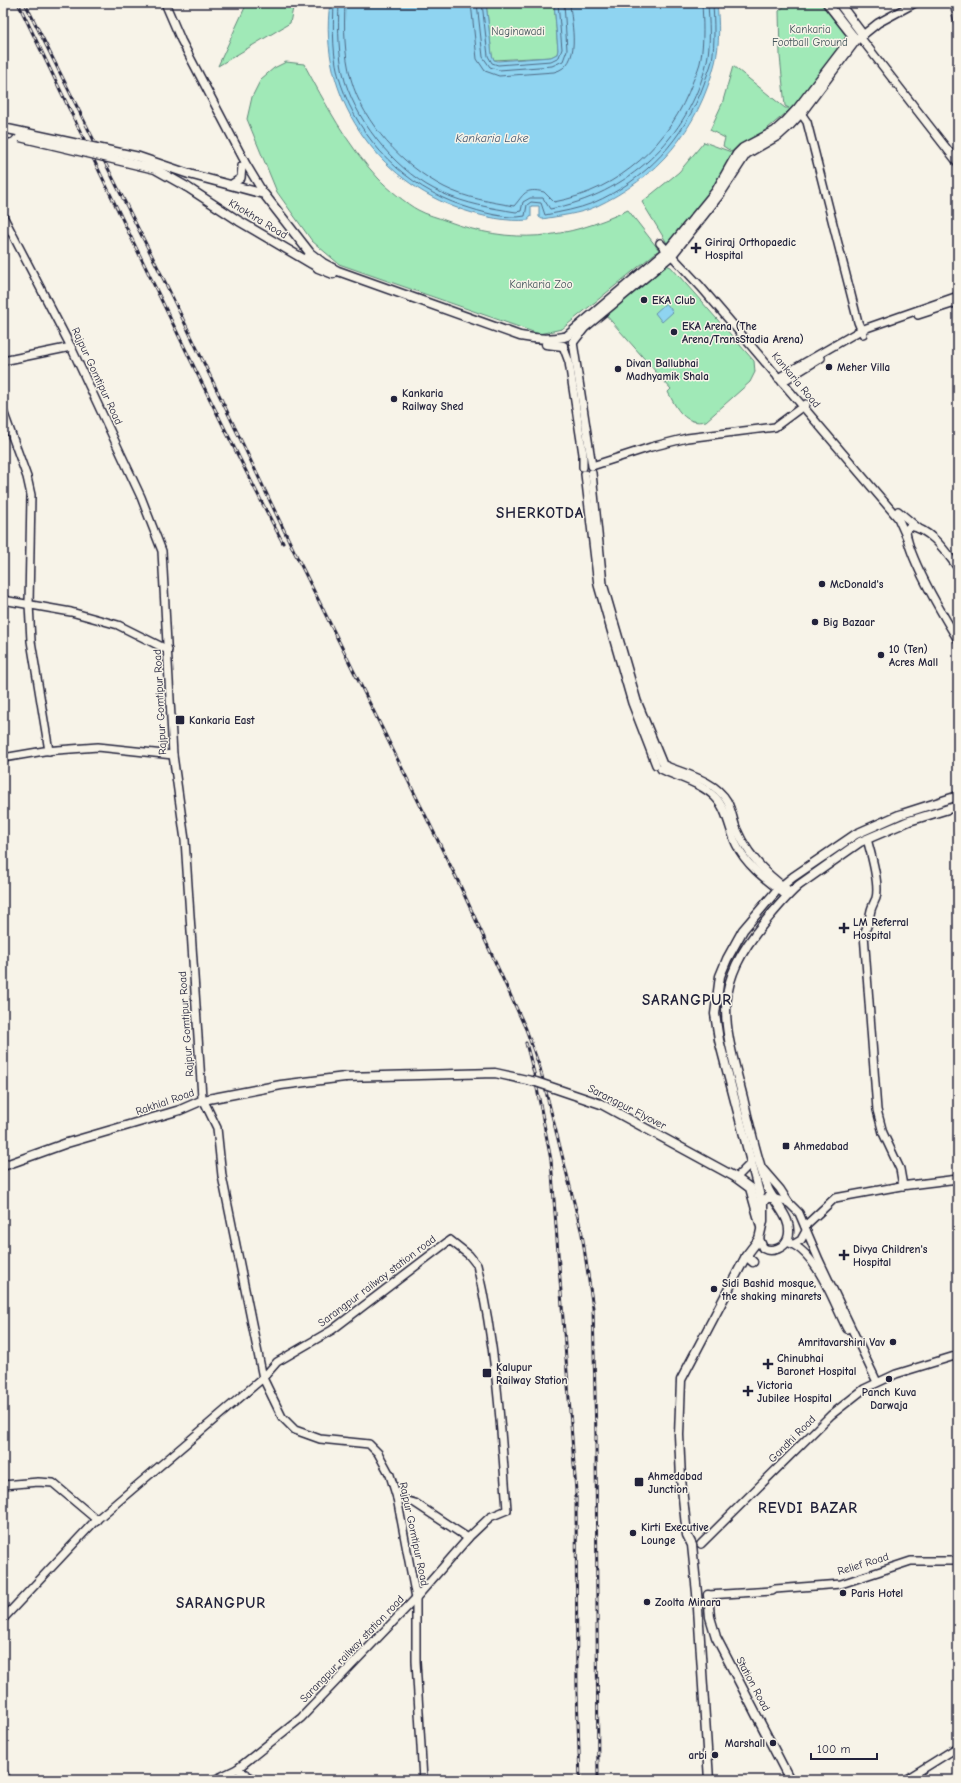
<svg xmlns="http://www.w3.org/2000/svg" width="961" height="1783" font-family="'Comic Neue',sans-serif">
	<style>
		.green { fill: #a0e9b7; stroke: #618679 }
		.water { fill: #8fd4f1; stroke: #638da8 }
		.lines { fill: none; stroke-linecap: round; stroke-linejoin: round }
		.shore { stroke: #4e6984; stroke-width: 1 }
		.secondary-casing { stroke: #22223b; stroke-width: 10 }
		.primary-casing { stroke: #22223b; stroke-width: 11 }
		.secondary { stroke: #f7f3e8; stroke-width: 7 }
		.primary { stroke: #f7f3e8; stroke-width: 8 }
		.rail-casing { stroke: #22223b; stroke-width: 3 }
		.rail { stroke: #f7f3e8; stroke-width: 1.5; stroke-dasharray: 4.5; stroke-linecap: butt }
		.primary-bridge-casing { stroke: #22223b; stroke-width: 11; stroke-linecap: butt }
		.primary-bridge { stroke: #f7f3e8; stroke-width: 8 }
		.poi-dot { fill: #22223b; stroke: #f7f3e8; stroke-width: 1.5 }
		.labels { text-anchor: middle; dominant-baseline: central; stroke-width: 3; stroke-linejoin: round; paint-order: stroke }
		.park-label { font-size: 11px; fill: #42545a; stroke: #f7f3e8 }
		.street-label { font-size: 11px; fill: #22223b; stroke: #f7f3e8 }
		.poi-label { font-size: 11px; font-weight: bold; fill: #22223b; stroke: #f7f3e8; text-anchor: start }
		.water-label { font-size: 12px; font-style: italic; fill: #435772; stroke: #f7f3e8 }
		.district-label { font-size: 15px; font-weight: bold; letter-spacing: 1px; fill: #22223b; stroke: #f7f3e8 }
	</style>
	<rect width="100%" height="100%" fill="#f7f3e8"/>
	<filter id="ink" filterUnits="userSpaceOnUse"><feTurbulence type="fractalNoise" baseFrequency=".025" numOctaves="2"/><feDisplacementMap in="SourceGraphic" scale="8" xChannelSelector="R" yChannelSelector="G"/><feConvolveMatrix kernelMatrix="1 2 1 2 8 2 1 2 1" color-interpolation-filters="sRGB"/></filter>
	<g filter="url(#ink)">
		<g class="green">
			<path d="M247,3H286L293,8L290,23L218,66Z"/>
			<path d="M486,3H554L558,50L557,54L551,57L494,60L492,55Z"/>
			<path d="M788,3H824L848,37L792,108L737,154L670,248L642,202L679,172L704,142L734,153L723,146L725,138L710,130L722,104L733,66L785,108H789L785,106L780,56L779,11Z"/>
			<path d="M286,62L304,64C325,103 347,145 378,178C385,186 408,205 418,210C427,215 437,217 447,221C512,245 565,240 628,210L659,250L562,329L539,334L339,264L312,241L277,192L247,119L252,97L261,79L274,68Z"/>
			<path d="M666,265L671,267L754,361L755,372L750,382L706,421C685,426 676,408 668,392L671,389L605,314Z"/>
		</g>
		<g class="water">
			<path d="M330,3H486L492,55L494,60L498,61L551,57L557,54L558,50L554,3H717C719,22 720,44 715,63C698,130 657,178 595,207C579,214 559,216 542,219L539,217V206H531V217H529V220C507,222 484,217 463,210C377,182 317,95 330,3Z"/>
			<path d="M666,303L673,312L662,322L655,313Z"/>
		</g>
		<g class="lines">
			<g class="shore">
				<path d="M334,3C333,30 332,58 341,84C360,141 406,187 463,206C481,212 507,220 525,216L527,205L531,202L541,203L545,215C561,212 578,209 593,203C646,180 684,139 704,84C706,77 710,69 712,61C715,42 714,22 713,3"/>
				<path d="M339,3C338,29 338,56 345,81C359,126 399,174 442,193C466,204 491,208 516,212L521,211L523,202L530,198H543L550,209C627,195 689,138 707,61C711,42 709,22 708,3"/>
				<path d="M345,3C344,29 344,53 351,79C363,123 403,166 444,187C465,198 491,202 514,206C524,195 524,187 544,192L554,202C620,190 671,143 693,81C696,74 700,66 701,58C704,39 703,22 702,3"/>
				<path d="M471,3L477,59L485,71L499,76L554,72C583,65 571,25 570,3"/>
				<path d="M477,3L483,57L490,67L499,70L552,66L563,61L567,50L564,3"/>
				<path d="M482,3L488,56L492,63L498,65L551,61L559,57L562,49L558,3"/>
			</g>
			<defs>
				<g id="secondary">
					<path d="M165,3L181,40L246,164L264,194"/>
					<path d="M954,3L958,22"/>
					<path d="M863,35L878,23L915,3"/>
					<path d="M860,37L958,163"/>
					<path d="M798,109L807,122L858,322L863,334"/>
					<path d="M232,184L241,178L242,166"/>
					<path d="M3,216L71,347L141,497L162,551L173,755L185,840L202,1097L217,1128L222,1176L263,1378L282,1417L295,1430L320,1439L369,1444L378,1453L390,1475L397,1498L416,1598V1661L423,1780"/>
					<path d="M660,243L701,287L898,518L907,538"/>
					<path d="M918,315L958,302"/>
					<path d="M573,342L592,466L651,447L687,438L775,427L806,404"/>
					<path d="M563,346L569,362L583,454V467"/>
					<path d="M3,361L71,347"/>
					<path d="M778,378L861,330L958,296"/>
					<path d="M782,382L821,358"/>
					<path d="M3,411L27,477L31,495L29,604L31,641L49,751"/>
					<path d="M592,473L603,584L637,701L662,762"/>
					<path d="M585,474L598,585L632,703L656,765"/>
					<path d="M898,511L918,528"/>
					<path d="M958,568C945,551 932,530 910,526L906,530C907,555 944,617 958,640"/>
					<path d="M3,600L71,612L118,625L168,650"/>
					<path d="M3,758L44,751L98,747L173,755"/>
					<path d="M664,765C685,774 715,780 727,801C732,810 733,821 737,830C748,856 768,876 791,892"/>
					<path d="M661,769C679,778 701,783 715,797C727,809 729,829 736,844C746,866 769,882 787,896"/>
					<path d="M867,839C871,854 880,884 876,898C874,903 872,906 871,910C869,919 868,926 864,934L877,1110L883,1133L900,1169L903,1186"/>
					<path d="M761,1167L780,1189L789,1203"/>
					<path d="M739,1175L752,1162"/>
					<path d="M773,1198L789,1203L799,1213L819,1260L877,1382"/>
					<path d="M805,1226L835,1198L901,1186L958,1179"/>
					<path d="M786,1242C816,1249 834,1304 847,1329"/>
					<path d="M794,1244L801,1240L806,1231"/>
					<path d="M3,1485L38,1482L53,1483L97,1520"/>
					<path d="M397,1498L415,1503L468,1538"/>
					<path d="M701,1544L831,1415L864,1389L896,1374L958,1355"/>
					<path d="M708,1595L772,1591L775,1589L841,1584L911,1561H958"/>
					<path d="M3,1619L94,1522L263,1378L277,1362L332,1330L450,1240L469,1255L477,1265C496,1346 501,1427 507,1510L490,1517L470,1536L416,1598L301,1718L237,1769L214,1780"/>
					<path d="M237,1769L255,1780"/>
					<path d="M3,1772L7,1780"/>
					<path d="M905,1780L958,1747"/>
				</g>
				<g id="primary">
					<path d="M827,3L856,40"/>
					<path d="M3,133L9,134"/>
					<path d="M189,174L264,194L310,253L323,263L338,271L520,336C535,339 549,340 564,337"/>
					<path d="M187,187L239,221L312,264"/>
					<path d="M308,257L318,268L333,274"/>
					<path d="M567,336L667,251L716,191L737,154L743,148L775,131L786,121L798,108L853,36"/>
					<path d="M573,342L584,328L672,255L720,194L746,154L779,135L790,125L802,112L856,40L863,35L839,3"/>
					<path d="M546,344L563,346"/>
					<path d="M3,1166L67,1143L180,1110L203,1100L281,1085L345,1077"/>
					<path d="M735,1177L750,1188L761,1227"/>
					<path d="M773,1198H767L763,1202V1221L759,1239L763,1248C772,1253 785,1248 788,1238C794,1220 775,1204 768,1189C757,1160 750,1128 743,1098C724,1023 710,988 764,923C775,910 786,896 799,885L860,842L909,821L958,806"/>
					<path d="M762,1204L719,1040L715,1014L720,976L727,959L743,930L778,889L793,877L856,834L899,815L958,796"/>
					<path d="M746,1256L753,1262"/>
					<path d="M708,1595L710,1617L716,1637L790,1780"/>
					<path d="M709,1780L697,1593L692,1545L687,1535L681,1479L679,1435L681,1380L746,1256L759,1239"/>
				</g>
			</defs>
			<use href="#secondary" class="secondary-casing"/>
			<use href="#primary" class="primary-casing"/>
			<use href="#secondary" class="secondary"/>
			<use href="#primary" class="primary"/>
			<defs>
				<g id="rail">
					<path d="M18,3C106,183 190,365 283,543"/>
					<path d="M25,3L167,286L294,551L457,879L526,1029L540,1068L582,1234L593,1308L596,1437L598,1780"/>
					<path d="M526,1043L534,1073L551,1160L576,1491L577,1693L580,1780"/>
				</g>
			</defs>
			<use href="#rail" class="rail-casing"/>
			<use href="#rail" class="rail"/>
			<defs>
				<g id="primary-bridge">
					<path d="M3,128L139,157L189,174"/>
					<path d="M20,137L155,169L187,187"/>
					<path d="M345,1077L495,1073L536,1082L601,1104L735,1177"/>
				</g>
			</defs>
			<use href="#primary-bridge" class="primary-bridge-casing"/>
			<use href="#primary-bridge" class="primary-bridge"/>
		</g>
	</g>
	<g class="poi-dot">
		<path d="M694 242h4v4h4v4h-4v4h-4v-4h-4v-4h4z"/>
		<circle cx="644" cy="300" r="4"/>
		<circle cx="674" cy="332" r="4"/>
		<circle cx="829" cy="367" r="4"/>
		<circle cx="618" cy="369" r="4"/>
		<circle cx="394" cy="399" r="4"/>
		<circle cx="822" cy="584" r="4"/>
		<circle cx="815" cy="622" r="4"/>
		<circle cx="881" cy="655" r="4"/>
		<rect x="175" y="715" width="10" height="10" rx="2"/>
		<path d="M842 922h4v4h4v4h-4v4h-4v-4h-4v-4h4z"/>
		<rect x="782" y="1142" width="8" height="8" rx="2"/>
		<path d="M842 1249h4v4h4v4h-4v4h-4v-4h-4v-4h4z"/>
		<circle cx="714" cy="1289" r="4"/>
		<circle cx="893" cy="1342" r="4"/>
		<path d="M766 1358h4v4h4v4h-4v4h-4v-4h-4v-4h4z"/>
		<rect x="482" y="1368" width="10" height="10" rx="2"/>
		<circle cx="889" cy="1379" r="4"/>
		<path d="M746 1385h4v4h4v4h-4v4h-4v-4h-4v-4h4z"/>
		<rect x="634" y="1477" width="10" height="10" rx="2"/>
		<circle cx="633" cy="1533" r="4"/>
		<circle cx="843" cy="1593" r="4"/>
		<circle cx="647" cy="1602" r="4"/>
		<circle cx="773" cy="1743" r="4"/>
		<circle cx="715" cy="1755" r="4"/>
	</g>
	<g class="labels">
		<g class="park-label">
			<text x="810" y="29">Kankaria<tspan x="810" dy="13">Football Ground</tspan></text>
			<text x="518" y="31">Naginawadi</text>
			<text x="541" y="284">Kankaria Zoo</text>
		</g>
		<g class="street-label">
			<text transform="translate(258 219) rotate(31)">Khokhra Road</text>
			<text transform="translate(97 376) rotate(65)">Rajpur Gomtipur Road</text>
			<text transform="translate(796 380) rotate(50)">Kankaria Road</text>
			<text transform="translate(160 702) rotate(-93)">Rajpur Gomtipur Road</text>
			<text transform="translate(186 1024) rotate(-94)">Rajpur Gomtipur Road</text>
			<text transform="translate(165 1102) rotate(-19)">Rakhial Road</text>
			<text transform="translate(627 1107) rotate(27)">Sarangpur Flyover</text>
			<text transform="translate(377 1281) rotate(-37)">Sarangpur railway station road</text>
			<text transform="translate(792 1439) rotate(-45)">Gandhi Road</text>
			<text transform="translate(414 1534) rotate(78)">Rajpur Gomtipur Road</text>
			<text transform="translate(863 1564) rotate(-17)">Relief Road</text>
			<text transform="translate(352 1649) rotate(-46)">Sarangpur railway station road</text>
			<text transform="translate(753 1684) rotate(62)">Station Road</text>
		</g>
		<g class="poi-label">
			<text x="705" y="242">Giriraj Orthopaedic<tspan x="705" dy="13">Hospital</tspan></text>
			<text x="652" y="300">EKA Club</text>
			<text x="682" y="326">EKA Arena (The<tspan x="682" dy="13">Arena/TransStadia Arena)</tspan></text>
			<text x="626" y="363">Divan Ballubhai<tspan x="626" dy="13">Madhyamik Shala</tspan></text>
			<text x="837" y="367">Meher Villa</text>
			<text x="402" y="393">Kankaria<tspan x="402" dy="13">Railway Shed</tspan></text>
			<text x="830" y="584">McDonald's</text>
			<text x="823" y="622">Big Bazaar</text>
			<text x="889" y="649">10 (Ten)<tspan x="889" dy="13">Acres Mall</tspan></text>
			<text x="189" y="720">Kankaria East</text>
			<text x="853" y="922">LM Referral<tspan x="853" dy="13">Hospital</tspan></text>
			<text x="794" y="1146">Ahmedabad</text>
			<text x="853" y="1249">Divya Children's<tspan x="853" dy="13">Hospital</tspan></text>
			<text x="722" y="1283">Sidi Bashid mosque,<tspan x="722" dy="13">the shaking minarets</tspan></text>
			<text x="885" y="1342" text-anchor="end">Amritavarshini Vav</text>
			<text x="777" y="1358">Chinubhai<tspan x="777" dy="13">Baronet Hospital</tspan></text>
			<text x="496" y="1367">Kalupur<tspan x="496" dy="13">Railway Station</tspan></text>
			<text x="757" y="1385">Victoria<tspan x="757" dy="13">Jubilee Hospital</tspan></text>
			<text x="889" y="1392" text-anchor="middle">Panch Kuva<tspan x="889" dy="13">Darwaja</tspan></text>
			<text x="648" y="1476">Ahmedabad<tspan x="648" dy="13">Junction</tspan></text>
			<text x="641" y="1527">Kirti Executive<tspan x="641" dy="13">Lounge</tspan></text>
			<text x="851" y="1593">Paris Hotel</text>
			<text x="655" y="1602">Zoolta Minara</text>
			<text x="765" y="1743" text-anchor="end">Marshall</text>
			<text x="707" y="1755" text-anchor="end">arbi</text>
		</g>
		<g class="water-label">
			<text x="492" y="138">Kankaria Lake</text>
		</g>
		<g class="district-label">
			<text x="540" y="513">SHERKOTDA</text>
			<text x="687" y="1000">SARANGPUR</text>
			<text x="808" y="1508">REVDI BAZAR</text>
			<text x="221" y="1603">SARANGPUR</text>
		</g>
	</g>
	<rect width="961" height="1783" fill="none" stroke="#f7f3e8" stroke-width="16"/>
	<rect x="8" y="8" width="945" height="1767" fill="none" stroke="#22223b" stroke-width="1.5" filter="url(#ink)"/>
	<path d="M811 1753v6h66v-6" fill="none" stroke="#22223b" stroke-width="2"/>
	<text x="817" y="1753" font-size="12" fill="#22223b" stroke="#f7f3e8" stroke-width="3" paint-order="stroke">100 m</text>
</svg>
